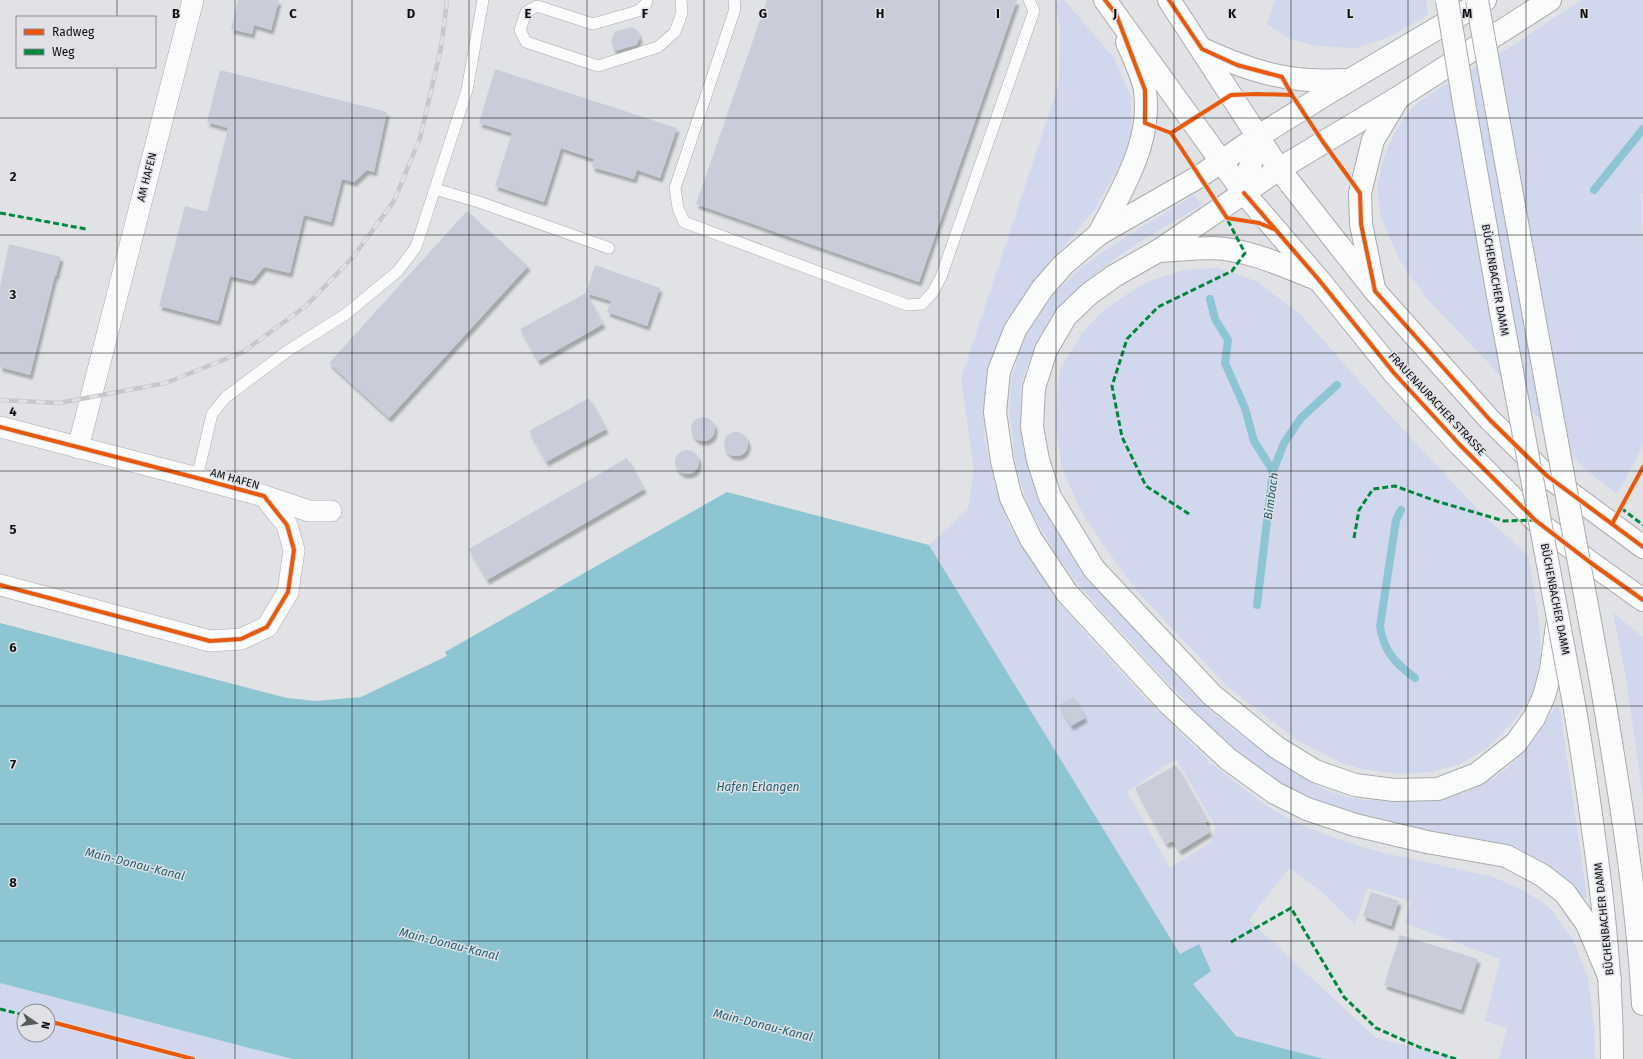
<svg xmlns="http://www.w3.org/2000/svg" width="1643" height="1059" font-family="'Fira Sans',sans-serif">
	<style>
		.green { fill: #d1d7ec; fill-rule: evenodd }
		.water { fill: #8dc5d3 }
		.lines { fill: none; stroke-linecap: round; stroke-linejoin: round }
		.stream { stroke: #8dc5d3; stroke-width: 8 }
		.building { fill: #c9cdda; filter: url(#shadow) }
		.service-casing { stroke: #aaabad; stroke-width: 12 }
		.minor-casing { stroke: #aaabad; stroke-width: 22 }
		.secondary-casing { stroke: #aaabad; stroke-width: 24 }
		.service { stroke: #fafbfb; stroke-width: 11 }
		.minor { stroke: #fafbfb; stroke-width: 21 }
		.secondary { stroke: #fafbfb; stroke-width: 22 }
		.rail-casing { stroke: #c8c8c9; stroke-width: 4.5 }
		.rail { stroke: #dfe1e6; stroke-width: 3; stroke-dasharray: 9; stroke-linecap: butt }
		.secondary-bridge-casing { stroke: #aaabad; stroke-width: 24; stroke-linecap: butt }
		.secondary-bridge { stroke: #fafbfb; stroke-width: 22 }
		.quiet { stroke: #00873e; stroke-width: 3; stroke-dasharray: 6 3; stroke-linecap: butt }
		.cycleway-casing { stroke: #dfe1e6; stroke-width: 6 }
		.cycleway { stroke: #e8590c; stroke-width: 4 }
		.grid { fill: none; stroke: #0e0f11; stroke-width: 1; stroke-opacity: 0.55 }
		.labels { text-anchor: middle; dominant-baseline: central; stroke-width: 3; stroke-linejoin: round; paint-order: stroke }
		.street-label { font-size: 11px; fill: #0e0f11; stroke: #dfe1e6 }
		.water-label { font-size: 12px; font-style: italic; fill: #21606e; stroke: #dfe1e6 }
		.grid-label { font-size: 13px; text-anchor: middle; font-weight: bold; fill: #0e0f11; stroke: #dfe1e6; stroke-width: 3; stroke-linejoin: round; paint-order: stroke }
	</style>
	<defs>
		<filter id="shadow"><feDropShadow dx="2.5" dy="4.5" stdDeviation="1" flood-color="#0004"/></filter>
	</defs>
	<rect width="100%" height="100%" fill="#e0e2e5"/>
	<g class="green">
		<path d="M1060,0H1064L1114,58L1131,97V145L1096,207L1049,265L1007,326L986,395L984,439L994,481L1010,527L1059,603L1137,690L1211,763L1262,803L1294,822L1340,840L1380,852L1493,877L1523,890L1549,907L1572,938L1588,977L1594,1028L1595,1059H1499L1507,1028L1485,1021L1500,959L1405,923L1411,901L1367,888L1355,925L1321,891L1289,868L1249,920L1376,1038L1460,1059H1324L1236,1036L1193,984L1199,945L1180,954L929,545L968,509L974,470L961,378L1059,84L1060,26L1056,5ZM1177,760L1216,827L1211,842L1170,868L1127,792L1166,765Z"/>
		<path d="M1275,0H1426L1428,15L1389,37L1356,48L1316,46L1290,39L1267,24Z"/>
		<path d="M1581,0H1643V193L1641,194L1643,247V441L1641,450L1617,494L1585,469L1482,356L1427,299L1400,261L1381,217L1377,189L1384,158L1394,134L1412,108L1438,89L1512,46Z"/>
		<path d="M1194,195L1202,205C1158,231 1111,256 1075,292C1070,297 1064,302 1060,307C1053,316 1048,326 1043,335C1034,350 1025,366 1022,384C1019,401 1021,420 1024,437C1036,523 1086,573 1141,635C1162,659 1183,684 1206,706C1225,724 1248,740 1269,755C1289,769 1310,784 1334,793C1360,802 1390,802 1418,801C1487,798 1522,762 1556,706L1560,709L1587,898H1582L1506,846L1470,837L1397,826L1325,807L1279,784L1242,758L1204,722L1078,585L1052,548L1028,506L1016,466L1010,416L1011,381L1020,348L1032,322L1056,291L1082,267L1113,245Z"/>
		<path d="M1217,268L1256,281L1300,314L1385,410L1484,516L1528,555L1537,607L1540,635V664L1532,695L1513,722L1486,749L1458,765L1429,772L1398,774L1362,769L1341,763L1298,741L1227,686L1138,592L1104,546L1079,507L1062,468L1056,428L1057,397L1060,369L1082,333L1104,310L1144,283L1183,270Z"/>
		<path d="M1613,613L1643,637V796L1626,678Z"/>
		<path d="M0,983L292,1059H0ZM24,1011H48V1035H24Z"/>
	</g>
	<path class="water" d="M727,492L929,545L1180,954L1199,944L1211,971L1193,984L1236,1036L1324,1059H292L0,983V623L287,698L315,701L361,697L447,656L445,652Z"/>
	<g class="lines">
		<g class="stream">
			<path d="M1594,190L1643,129"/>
			<path d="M1210,299L1215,319L1228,340L1225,363L1245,408L1254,441L1273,471"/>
			<path d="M1401,510L1396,520L1380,626C1384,652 1395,663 1415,678"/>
			<path d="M1257,605L1273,471L1284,443L1301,418L1337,385"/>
		</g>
	</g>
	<g class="building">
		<path d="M238,0H279L271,30L254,25L252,34L231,29Z"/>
		<path d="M767,0H1017L919,282L696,204Z"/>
		<path d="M630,27L637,30L640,38L636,45L614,51L611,40L615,32Z"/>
		<path d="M495,69L677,128L660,178L637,170L634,179L592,167L594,159L561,148L544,202L495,186L512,133L479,123Z"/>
		<path d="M220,70L387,112L374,172L367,170L354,182L342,179L331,222L304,215L290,273L264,267L252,281L230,276L218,321L159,306L185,206L207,212L228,128L207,122Z"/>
		<path d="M467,211L528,266L389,418L329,363Z"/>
		<path d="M9,244L61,257L56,276L55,275L30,375L0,367V287Z"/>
		<path d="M595,265L660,288L647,326L607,312L611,301L586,293L603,324L538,361L520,329L586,293Z"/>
		<path d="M589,398L606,429L546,462L529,431Z"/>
		<circle cx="703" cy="429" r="12"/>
		<circle cx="736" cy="444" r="12"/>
		<circle cx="687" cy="462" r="12"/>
		<path d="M627,458L644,489L487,580L469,549Z"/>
		<path d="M1074,697L1085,718L1071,726L1059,705Z"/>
		<path d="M1176,765L1208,821L1205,822L1210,832L1179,851L1173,841L1166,844L1135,788Z"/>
		<path d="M1371,892L1399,901L1391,926L1363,916Z"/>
		<path d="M1400,935L1478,959L1461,1010L1384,985Z"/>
	</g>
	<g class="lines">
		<defs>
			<g id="service">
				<path d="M647,0L646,4L638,11L593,24L537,6L526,12L520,30L526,42L598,66L658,47L675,32L682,13L681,0"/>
				<path d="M734,0L735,9L675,188L678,208L684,222L907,305L922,304L933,292L941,277L1034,11L1029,0"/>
				<path d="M435,189L479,202L609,248"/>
				<path d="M197,478L212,414L226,397L289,350L346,314L398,271L416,247L467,90L483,0"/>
			</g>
			<g id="minor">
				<path d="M0,427L197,478L264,496L287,525L294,550L288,592L267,627L241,639L210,641L0,585"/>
				<path d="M78,448L193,0"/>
				<path d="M264,496L309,511H331"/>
			</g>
			<g id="secondary">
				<path d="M1105,0L1244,193L1319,280L1394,373L1460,445L1535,520L1591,563L1643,600"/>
				<path d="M1169,0L1279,169L1375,291L1490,420L1546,475L1643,547"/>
				<path d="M1485,0L1328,93L1257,137L1200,176L1099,234L1063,265L1042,289L1015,330L999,371L995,412L1002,461L1011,498L1031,539L1067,593L1169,704L1228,759L1275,793L1307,809L1355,825L1427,842L1506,856L1542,875L1565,893L1587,924L1610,979"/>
				<path d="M1550,0L1399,97L1279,169L1158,251L1114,276L1089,294L1066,316L1046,350L1034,388L1032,427L1038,460L1050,497L1094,569L1212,695L1276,747L1315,771L1355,785L1394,790L1438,789L1477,774L1516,743L1534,718L1544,696L1551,670L1557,625"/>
				<path d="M1202,49C1237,65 1271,78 1310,80C1323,81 1336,80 1349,80"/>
				<path d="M1491,79L1539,344"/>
				<path d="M1463,97L1500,307"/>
				<path d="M1244,193L1257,137"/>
				<path d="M1099,234C1122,189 1152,143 1145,91C1144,79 1132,54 1127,42"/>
				<path d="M1158,251C1177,250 1196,248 1214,248C1249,250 1282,265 1314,278"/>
				<path d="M1374,288L1361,224L1360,193L1373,140L1397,100"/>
				<path d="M1601,682C1619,789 1637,896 1643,1004"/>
				<path d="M1571,688C1581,740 1588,792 1595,844C1605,916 1612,987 1612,1059"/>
			</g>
		</defs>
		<use href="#service" class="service-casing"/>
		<use href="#minor" class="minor-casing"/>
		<use href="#secondary" class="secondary-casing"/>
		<use href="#service" class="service"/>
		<use href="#minor" class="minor"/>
		<use href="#secondary" class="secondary"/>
		<defs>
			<path id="rail" d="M0,400L59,403L166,383L243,352L306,306L353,257L394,201L420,138L441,48L447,0"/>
		</defs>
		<use href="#rail" class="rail-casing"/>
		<use href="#rail" class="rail"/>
		<defs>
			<g id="secondary-bridge">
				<path d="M1447,0L1463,97"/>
				<path d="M1477,0L1491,79"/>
				<path d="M1500,307L1571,688"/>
				<path d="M1539,344L1601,682"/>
			</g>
		</defs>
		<use href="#secondary-bridge" class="secondary-bridge-casing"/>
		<use href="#secondary-bridge" class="secondary-bridge"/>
		<g class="quiet">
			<path d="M0,213L86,229"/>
			<path d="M1621,508L1643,525"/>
			<path d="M1189,514L1146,486L1122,437L1112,386L1127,339L1158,307L1232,271L1245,253L1226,217"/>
			<path d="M1354,538L1359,510L1373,489L1395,486L1436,501L1504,521L1535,520"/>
			<path d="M1231,942L1291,908L1344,997L1376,1028L1419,1047L1456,1059"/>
			<path d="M0,1009L24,1015"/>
		</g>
		<defs>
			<g id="cycleway">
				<path d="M1105,0L1116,14L1145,90V123L1171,133L1227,218L1259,223L1274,229"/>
				<path d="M1169,0L1202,49L1237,65L1282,77L1292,95L1323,142L1360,193L1361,224L1375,291L1490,420L1546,475L1643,547"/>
				<path d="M1171,133L1231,95L1257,94L1292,95"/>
				<path d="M1244,193L1319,280L1394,373L1460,445L1535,520L1591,563L1643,600"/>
				<path d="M0,427L197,478L264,496L287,525L294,550L288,592L267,627L241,639L210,641L0,585"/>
				<path d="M1612,524L1643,467"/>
				<path d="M48,1021L193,1059"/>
			</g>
		</defs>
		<use href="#cycleway" class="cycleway-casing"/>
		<use href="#cycleway" class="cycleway"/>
	</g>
	<path class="grid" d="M117,0V17M235,0V1059M352,0V1059M469,0V1059M587,0V1059M704,0V1059M822,0V1059M939,0V1059M1056,0V1059M1174,0V1059M1291,0V1059M1408,0V1059M1526,0V1059M117,67V1059M0,118H1643M0,235H1643M0,353H1643M0,471H1643M0,588H1643M0,706H1643M0,824H1643M0,941H1643"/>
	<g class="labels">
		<g class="street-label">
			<text transform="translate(147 177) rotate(-76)">AM HAFEN</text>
			<text transform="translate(1495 280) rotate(80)">BÜCHENBACHER DAMM</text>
			<text transform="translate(1437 404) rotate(47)">FRAUENAURACHER STRASSE</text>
			<text transform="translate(235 479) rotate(16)">AM HAFEN</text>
			<text transform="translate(1555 599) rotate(79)">BÜCHENBACHER DAMM</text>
			<text transform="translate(1604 919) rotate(-96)">BÜCHENBACHER DAMM</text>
		</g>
		<g class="water-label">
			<text transform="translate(1271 496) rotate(-82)">Bimbach</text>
			<text x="758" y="787">Hafen Erlangen</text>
			<text transform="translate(135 864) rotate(14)">Main-Donau-Kanal</text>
			<text transform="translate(449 944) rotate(14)">Main-Donau-Kanal</text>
			<text transform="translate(763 1025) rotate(14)">Main-Donau-Kanal</text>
		</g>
	</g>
	<g class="grid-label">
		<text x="176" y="18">B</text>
		<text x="293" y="18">C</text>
		<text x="411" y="18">D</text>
		<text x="528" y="18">E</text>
		<text x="645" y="18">F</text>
		<text x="763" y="18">G</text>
		<text x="880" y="18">H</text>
		<text x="998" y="18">I</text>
		<text x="1115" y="18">J</text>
		<text x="1232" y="18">K</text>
		<text x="1350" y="18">L</text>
		<text x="1467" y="18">M</text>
		<text x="1584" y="18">N</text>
		<text x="13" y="181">2</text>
		<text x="13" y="299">3</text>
		<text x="13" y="416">4</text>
		<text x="13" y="534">5</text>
		<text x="13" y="652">6</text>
		<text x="13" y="769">7</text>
		<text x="13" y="887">8</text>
	</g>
	<rect x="16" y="16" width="140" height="52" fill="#dfe1e6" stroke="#8b8d91"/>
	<rect x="24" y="29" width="20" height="6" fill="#e8590c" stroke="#8b8d91"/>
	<text x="52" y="36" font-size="12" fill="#0e0f11">Radweg</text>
	<rect x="24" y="49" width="20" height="6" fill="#00873e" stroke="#8b8d91"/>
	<text x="52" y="56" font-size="12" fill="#0e0f11">Weg</text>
	<g transform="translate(36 1023) rotate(103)"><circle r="19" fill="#dfe1e6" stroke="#8b8d91"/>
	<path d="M0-3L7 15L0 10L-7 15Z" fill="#58595b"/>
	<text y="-6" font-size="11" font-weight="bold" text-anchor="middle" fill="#0e0f11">N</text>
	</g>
</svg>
